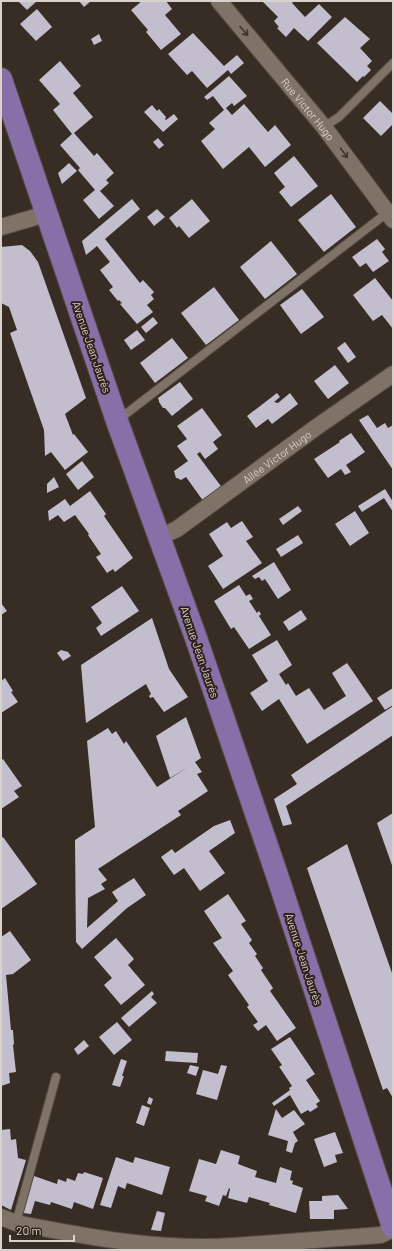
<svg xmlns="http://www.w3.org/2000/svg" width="394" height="1251" font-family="Barlow,sans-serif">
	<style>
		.building { fill: #c3bece }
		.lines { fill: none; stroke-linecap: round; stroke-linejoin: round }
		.service-casing { stroke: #534a42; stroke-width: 10 }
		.minor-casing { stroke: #534a42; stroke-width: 18 }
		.primary-casing { stroke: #534a42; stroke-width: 24 }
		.service { stroke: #7f7267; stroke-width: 8 }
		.minor { stroke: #7f7267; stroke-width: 16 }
		.primary { stroke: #8770a7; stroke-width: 22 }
		.oneway { stroke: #3e3329 }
		.labels { text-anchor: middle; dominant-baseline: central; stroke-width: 4; stroke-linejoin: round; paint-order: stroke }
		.street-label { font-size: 11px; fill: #d9d2cc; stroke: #2e231a }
	</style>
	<rect width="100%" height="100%" fill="#382d24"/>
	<g class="building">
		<path d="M18,1H37L27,10Z"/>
		<path d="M79,1H91L84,7Z"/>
		<path d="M142,1H166L172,9L165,15L181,34L161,50L146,32L148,30L131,10Z"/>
		<path d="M262,1H294L292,3L305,17L319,4L332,17L308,41L294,28L286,37L277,28L279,27L274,21L278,17Z"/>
		<path d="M37,9L52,27L36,41L20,24Z"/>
		<path d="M345,17L370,39L360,48L372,61L367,66L371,70L364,77L363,76L357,82L317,43Z"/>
		<path d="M193,33L224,66L237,55L244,63L231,74L228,70L207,88L192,71L187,75L168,54Z"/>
		<path d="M99,34L102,41L94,45L91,39Z"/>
		<path d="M60,61L81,86L73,93L93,117L74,133L94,156L97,153L114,173L106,180L109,183L100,191L114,206L99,219L83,200L95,190L78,170L80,168L60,145L72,134L53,110L60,104L39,80Z"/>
		<path d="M229,76L247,96L234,106L232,103L226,108L232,115L244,104L268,132L275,125L291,145L265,167L249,147L223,169L201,141L215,129L209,123L224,110L213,96L207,100L204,97Z"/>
		<path d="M380,101L393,114V124L381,136L363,118Z"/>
		<path d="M152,105L157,111L159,109L166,117L165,119L166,120L174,114L178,119L163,132L144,112Z"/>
		<path d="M158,138L164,145L159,149L153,142Z"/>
		<path d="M294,156L318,186L291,207L279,192L285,187L274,173Z"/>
		<path d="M69,163L77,171L62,184L58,173Z"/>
		<path d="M331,194L356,227L324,252L298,220Z"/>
		<path d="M132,199L140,209L105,239L140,283L143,280L154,292L151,295L154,299L147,305L153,312L137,324L120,304L122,303L119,300L118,301L109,290L113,287L100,270L110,262L97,246L86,255L82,241Z"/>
		<path d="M192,199L210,221L189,238L179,226L177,228L169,218Z"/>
		<path d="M157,209L165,217L154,226L147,217Z"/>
		<path d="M377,239L385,249L382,252L389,261L373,272L366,263L360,267L352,257Z"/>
		<path d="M271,241L297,274L265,299L240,267Z"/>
		<path d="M22,245L30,251L38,262L86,398L65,414L73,435L74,434L88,452L65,470L51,452L45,456L44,430L10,333L17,330L9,307L1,303V247Z"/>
		<path d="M375,278L393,301V329L382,315L373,321L353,295Z"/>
		<path d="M214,287L239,320L206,345L181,313Z"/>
		<path d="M302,289L324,317L301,334L280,305Z"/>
		<path d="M153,317L158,323L146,333L141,327Z"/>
		<path d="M137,330L145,340L131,350L124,340Z"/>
		<path d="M172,338L188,358L155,383L140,363Z"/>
		<path d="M345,342L356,357L348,363L337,348Z"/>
		<path d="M335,365L349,383L328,399L314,381Z"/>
		<path d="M180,382L193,399L172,416L165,408H163L159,402V401L158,398Z"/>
		<path d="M277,393L280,397L274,402L278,403L290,393L298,404L272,424L268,419L256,428L247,416Z"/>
		<path d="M202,408L222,435L213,442L218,449L205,459L200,452L197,454L223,489L204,502L186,477L181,480L177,478H176L174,471L188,461L177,446L187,439L177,426Z"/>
		<path d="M368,415L377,428L385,423L388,428L393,425V470L359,420Z"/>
		<path d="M351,433L365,452L346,465L351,472L345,475L341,469L328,478L314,459L340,442L339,441Z"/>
		<path d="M82,461L94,477L78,490L66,474Z"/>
		<path d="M54,477L59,487L47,493V484Z"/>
		<path d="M385,489L393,502V512L384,498L362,512L358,506Z"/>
		<path d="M90,491L106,514L104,516L133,558L115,572L113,569L107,573L96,557L101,554L88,535L89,534L75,515L64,522L58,515L49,521L48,511L65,499L70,506Z"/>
		<path d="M298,506L302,511L283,525L279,519Z"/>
		<path d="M355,511L369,533L350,546L335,524Z"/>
		<path d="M242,521L253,537L246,541L262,563L223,589L208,566L223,556L209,534L227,522L231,528Z"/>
		<path d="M298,535L303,543L281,557L276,549Z"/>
		<path d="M274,562L291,590L278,599L265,579L262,581L259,577L255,579L252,576Z"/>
		<path d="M239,585L246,596L250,594L253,599L249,601L257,613L259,611L261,614L259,616L271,635L249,649L234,627L231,629L214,601Z"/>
		<path d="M122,586L139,611L101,636L96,628L102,623L91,607Z"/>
		<path d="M1,603L7,611L1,615Z"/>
		<path d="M301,610L307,619L289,631L283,622Z"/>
		<path d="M152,618L169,669L188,697L164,712L153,697L150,698L149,696L151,694L146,684L86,723L81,665Z"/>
		<path d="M277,640L292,665L279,674L286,685L288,683L296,696L309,688L324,710L346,696L332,673L347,663L373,701L307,744L279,699L262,711L250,693L268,681L252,655Z"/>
		<path d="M61,650L68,652L71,656L63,661L57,653Z"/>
		<path d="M5,678L13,691L11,692L18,702L1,713V681Z"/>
		<path d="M393,688V705L385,710L377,698Z"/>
		<path d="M393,706V735L286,806L292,824L283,826L274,799L297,784L291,775Z"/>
		<path d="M186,717L201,758L195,762L202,772L197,774L208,791L178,811L181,815L98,869L107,880L101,884L105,889L88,898L87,928L118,901L112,892L134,878L146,895L127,908L82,949L76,942L75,840L95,827L87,741L108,728L112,734L116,731L124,744L126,741L157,787L188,767L170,778L156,736Z"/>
		<path d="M3,759L22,786L14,791L19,797L1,809V761Z"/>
		<path d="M393,813V868L377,823Z"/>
		<path d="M230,820L235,833L209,851L225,873L200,891L184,868L174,875L161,857L172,849L175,853L214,826Z"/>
		<path d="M3,837L37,884L1,909V838Z"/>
		<path d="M347,844L393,976V1098L387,1088L383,1090L307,868Z"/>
		<path d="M228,894L246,921L241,924L252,940L249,943L257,954L255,956L263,968L261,970L273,988L270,991L296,1028L277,1041L266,1025L258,1031L253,1025L258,1022L247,1007L249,1005L228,975L233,971L213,943L222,938L204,911Z"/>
		<path d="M10,931L31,960L13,974L6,975L11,1030H13L14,1044L13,1045L16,1072L9,1073L10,1083L1,1086V937Z"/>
		<path d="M116,938L134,959L128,965L145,985L121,1005L104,985L112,978L94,957Z"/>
		<path d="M152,991L154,994L151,997L157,1003L129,1027L121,1018Z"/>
		<path d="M117,1022L132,1040L114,1055L99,1037Z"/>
		<path d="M290,1037L315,1074L306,1080L320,1101L316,1104L318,1107L310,1112L308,1110L301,1114L290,1095L274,1106L272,1103L290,1090L289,1088L292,1086L280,1068L279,1067L282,1065L271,1049Z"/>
		<path d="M84,1040L89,1046L78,1055L74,1049Z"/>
		<path d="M166,1051L198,1053L197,1063L165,1061Z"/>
		<path d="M121,1059L127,1061L122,1076H124L120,1087L112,1085Z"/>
		<path d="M190,1065L199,1067L196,1076L187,1073Z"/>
		<path d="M221,1065L227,1066L217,1100L196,1094L203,1070L218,1074Z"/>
		<path d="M149,1097L153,1099L151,1105L147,1103Z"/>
		<path d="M142,1105L150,1108L144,1126L136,1123Z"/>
		<path d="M276,1109L282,1118L294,1110L305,1124L293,1132L298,1141L295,1143L292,1153L286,1151L288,1141L268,1135Z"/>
		<path d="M10,1129L11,1140L16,1139L18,1158L26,1160L11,1210L1,1205V1130Z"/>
		<path d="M335,1132L343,1153L335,1155L337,1162L324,1167L314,1139Z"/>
		<path d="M221,1150L240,1156L238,1164L257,1171L255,1177L276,1183L280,1167L292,1171L290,1180L293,1181L292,1184L303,1188L296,1213L269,1205L270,1203L249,1197L247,1203L228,1198L230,1189L229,1188L226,1196L223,1195L219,1206L205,1201L207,1196L189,1191L199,1159L216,1164Z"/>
		<path d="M116,1157L133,1163L135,1157L170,1167L162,1195L127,1183L125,1189L118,1186L111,1208L100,1205Z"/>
		<path d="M84,1172L103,1178L93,1209L74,1202L72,1209L51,1202L50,1205L35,1201L31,1214L23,1213L34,1176L57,1184L58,1179L66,1182L67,1178L75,1181L78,1173L83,1174Z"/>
		<path d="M338,1195L348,1209L334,1210V1219H310L309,1201H322V1196Z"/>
		<path d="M157,1211L165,1213L161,1231L151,1230Z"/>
	</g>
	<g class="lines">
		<defs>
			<g id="service">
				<path d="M324,127L339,117L393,63"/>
				<path d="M118,420L387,213"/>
				<path d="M16,1223L56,1077"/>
			</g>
			<g id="minor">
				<path id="s1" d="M219,1L324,127L393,220"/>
				<path d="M1,227L46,214"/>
				<path id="s2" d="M160,537L177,529L318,426L393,374"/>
				<path d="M1,1217L16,1223C87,1237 161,1251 234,1246L381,1235L393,1229"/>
			</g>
			<path id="primary" d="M1,79L117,421L196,638L277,875L393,1227"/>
		</defs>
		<use href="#service" class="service-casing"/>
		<use href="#minor" class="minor-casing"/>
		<use href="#primary" class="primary-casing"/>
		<use href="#service" class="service"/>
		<use href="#minor" class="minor"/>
		<use href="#primary" class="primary"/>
	</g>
	<defs><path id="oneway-shaft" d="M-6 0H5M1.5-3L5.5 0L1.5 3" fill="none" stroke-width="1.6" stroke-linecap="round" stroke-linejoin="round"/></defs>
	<g class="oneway">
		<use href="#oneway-shaft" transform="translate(244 31) rotate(49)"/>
		<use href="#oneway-shaft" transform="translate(344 153) rotate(54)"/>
	</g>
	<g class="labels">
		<g class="street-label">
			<text stroke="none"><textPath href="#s1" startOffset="140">Rue Victor Hugo</textPath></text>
			<text transform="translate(92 347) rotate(71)">Avenue Jean Jaurès</text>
			<text stroke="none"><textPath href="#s2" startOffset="142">Allée Victor Hugo</textPath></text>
			<text transform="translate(200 652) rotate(71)">Avenue Jean Jaurès</text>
			<text transform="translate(304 959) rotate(72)">Avenue Jean Jaurès</text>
		</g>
	</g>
	<rect width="394" height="1251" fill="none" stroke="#d9d2cc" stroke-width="4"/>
	<path d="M10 1235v6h64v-6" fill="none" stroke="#d9d2cc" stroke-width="2"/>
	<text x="16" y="1235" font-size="12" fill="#d9d2cc" stroke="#2e231a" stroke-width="3" paint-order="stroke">20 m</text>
</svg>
